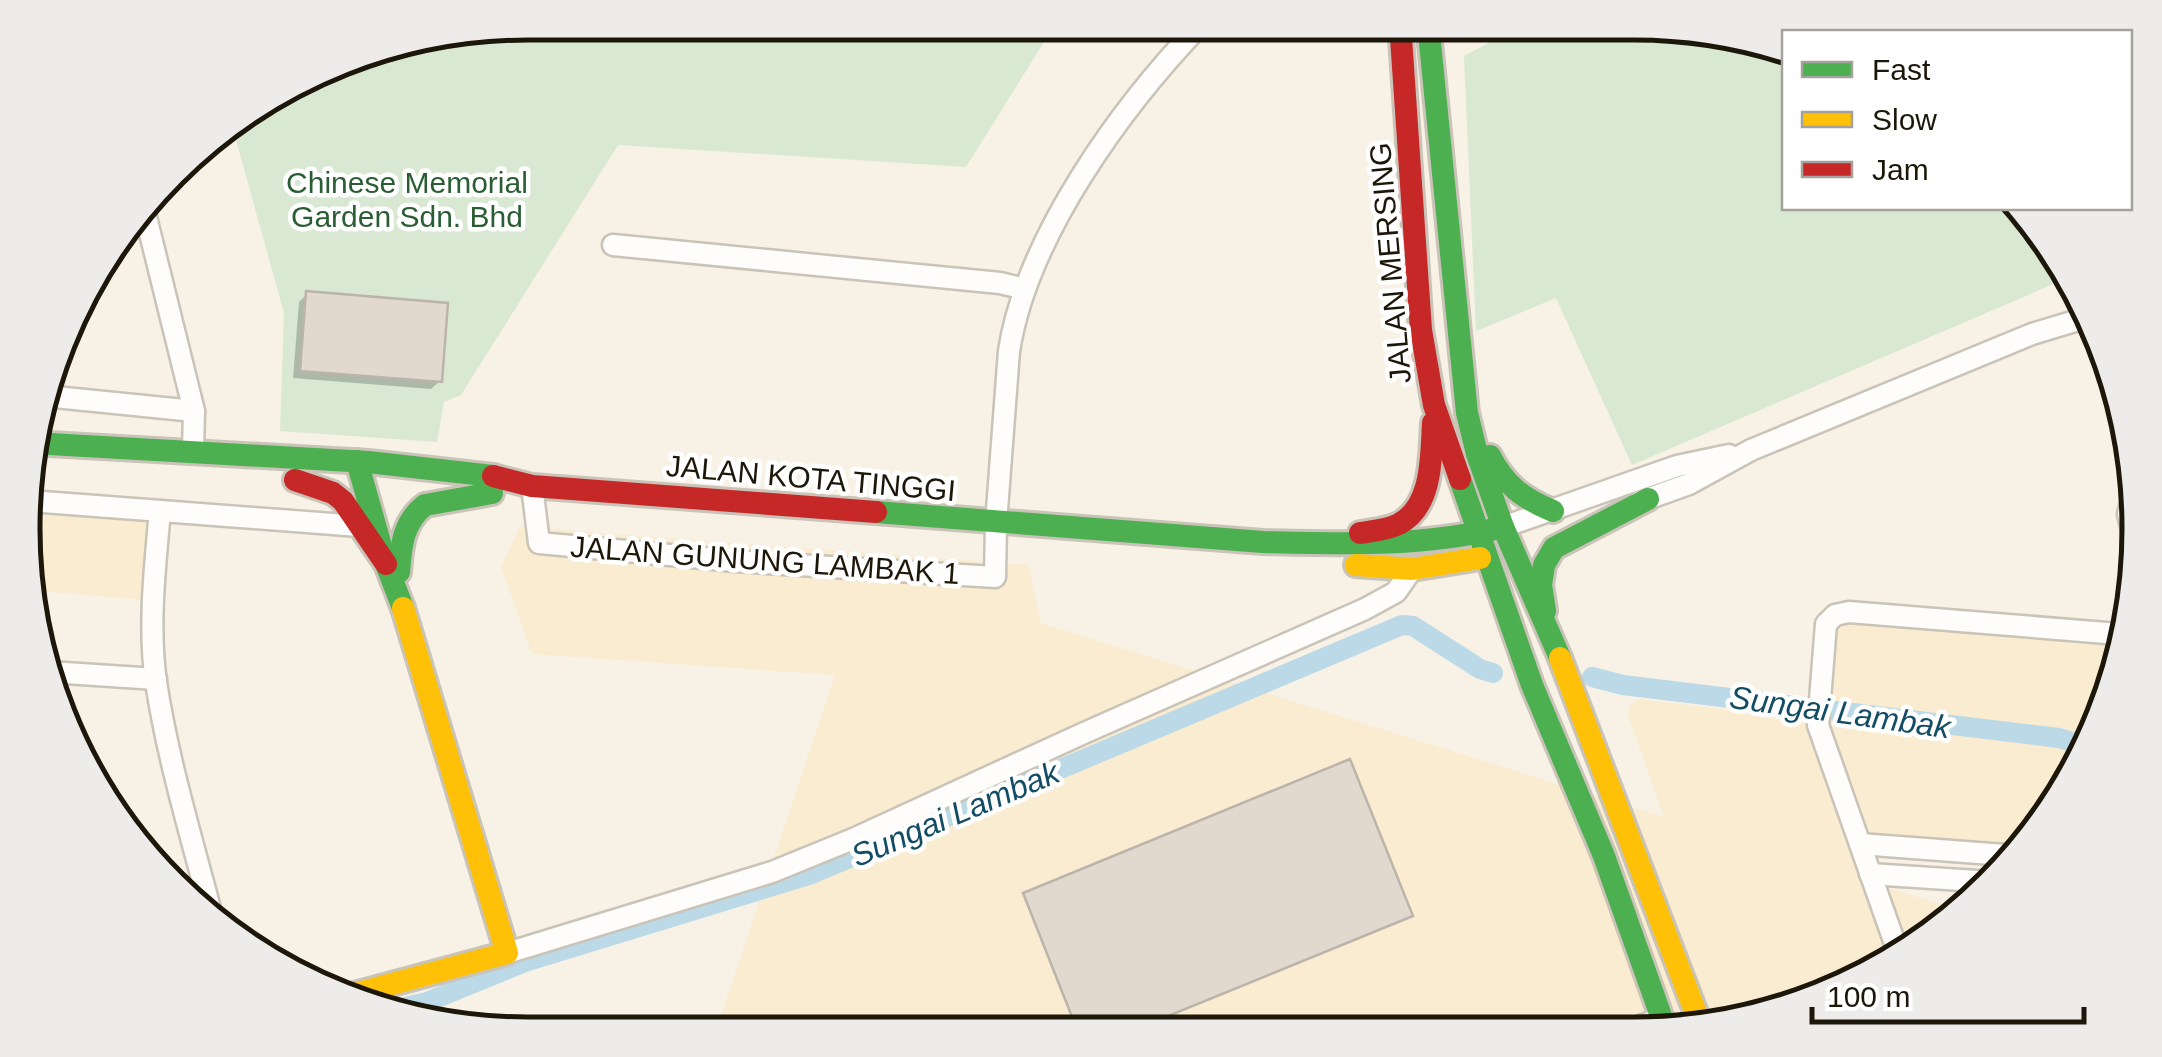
<svg xmlns="http://www.w3.org/2000/svg" width="2162" height="1057" font-family="Arial,sans-serif">
	<style>
		.built { fill: #faecd0 }
		.green { fill: #d9e8d3 }
		.shadow { fill: #0003 }
		.lines { fill: none; stroke-linecap: round; stroke-linejoin: round }
		.canal { stroke: #bcd9e7; stroke-width: 20 }
		.building { fill: #e1d8ce; stroke: #bcb4ab; stroke-width: 2.5 }
		.street-casing { stroke: #c9c3b8; stroke-width: 25 }
		.fast-casing { stroke: #c9c3b8; stroke-width: 28 }
		.slow-casing { stroke: #c9c3b8; stroke-width: 28 }
		.jam-casing { stroke: #c9c3b8; stroke-width: 28 }
		.street { stroke: #fefdfb; stroke-width: 20 }
		.fast { stroke: #4caf50; stroke-width: 22 }
		.slow { stroke: #ffc107; stroke-width: 22 }
		.jam { stroke: #c62828; stroke-width: 22 }
		.labels { text-anchor: middle; dominant-baseline: central; stroke-width: 9; stroke-linejoin: round; paint-order: stroke }
		.park-label { font-size: 30px; fill: #2a5d33; stroke: #fff }
		.street-label { font-size: 30px; fill: #1d170a; stroke: #fff }
		.water-label { font-size: 32px; font-style: italic; fill: #134c65; stroke: #fff }
		.rim { fill: none; stroke: #1d170a; stroke-width: 5 }
	</style>
	<rect width="100%" height="100%" fill="#f7f1e6"/>
	<g class="built">
		<path d="M30,495L167,505L159,601L27,590Z"/>
		<path d="M520,527L1029,565L1041,623L1664,817L1628,715L1630,706L1639,699L1810,720L1830,610L2120,629L2088,752L2014,862L1870,851L1882,886L1962,911L1941,930L1827,996L1699,1030L715,1033L835,675L532,654L501,567Z"/>
	</g>
	<g class="green">
		<path d="M529,23H1044L1036,35L1044,42L966,167L618,145L461,395L444,402L437,442L280,431L284,313L231,122L365,50Z"/>
		<path d="M1527,23L1666,24L1784,55V208H2021L2063,280L1632,465L1556,298L1476,331L1464,56Z"/>
	</g>
	<g class="shadow">
		<path d="M307,294L440,381L431,389L293,378L299,302Z"/>
		<path d="M1349,763L1126,1032H1077L1024,895Z"/>
	</g>
	<g class="lines">
		<g class="canal">
			<path d="M1592,677L1623,685L2059,738L2089,747"/>
			<path d="M401,1008L427,1002L525,962L809,875L1402,625L1413,626L1480,669L1493,673"/>
		</g>
	</g>
	<g class="building">
		<path d="M306,291L448,303L442,382L300,371Z"/>
		<path d="M1350,759L1413,916L1129,1032H1078L1023,893Z"/>
	</g>
	<g class="lines">
		<defs>
			<g id="street">
				<path d="M145,213L194,411L193,451"/>
				<path d="M613,245L1000,283L1025,289"/>
				<path d="M45,396L194,411"/>
				<path d="M532,486L539,543L735,561L995,577L996,523L1009,351C1027,236 1122,106 1202,23"/>
				<path d="M30,501L359,526"/>
				<path d="M1639,502L1689,484L1751,450L2032,334L2085,318"/>
				<path d="M2131,503L2128,514L2138,556"/>
				<path d="M160,511C155,566 148,627 156,682C168,761 192,839 212,916"/>
				<path d="M1503,527L1677,466L1729,455"/>
				<path d="M50,672L156,679"/>
				<path d="M1860,844L2018,856"/>
				<path d="M1870,874L1992,882"/>
				<path d="M507,953L772,872L853,839L1084,733L1365,609L1396,592L1412,569"/>
				<path d="M1899,955L1818,725L1826,624L1835,615L1849,612L2119,634"/>
				<path d="M1629,1030L1662,1018"/>
			</g>
			<g id="fast">
				<path d="M1428,23L1467,413L1477,454L1503,527L1560,658"/>
				<path d="M32,443L368,462L493,476"/>
				<path d="M1490,456C1505,485 1523,499 1553,511"/>
				<path d="M357,461L386,564L403,608"/>
				<path d="M1460,479L1532,685L1604,856L1666,1030"/>
				<path d="M876,512L1263,542C1344,544 1424,547 1503,527"/>
				<path d="M399,572C401,545 403,522 425,505L492,493"/>
				<path d="M1545,611L1541,585L1544,565L1554,548L1648,499"/>
			</g>
			<g id="slow">
				<path d="M1356,565L1412,569L1480,558"/>
				<path d="M1560,658L1702,1029"/>
				<path d="M351,995L507,953L403,608"/>
			</g>
			<g id="jam">
				<path d="M1400,23L1421,330L1434,405L1460,479"/>
				<path d="M493,476L532,486L876,512"/>
				<path d="M295,480L333,493L343,501L386,564"/>
				<path d="M1360,533C1372,531 1387,530 1399,524C1433,506 1431,456 1433,423"/>
			</g>
		</defs>
		<use href="#street" class="street-casing"/>
		<use href="#fast" class="fast-casing"/>
		<use href="#slow" class="slow-casing"/>
		<use href="#jam" class="jam-casing"/>
		<use href="#street" class="street"/>
		<use href="#fast" class="fast"/>
		<use href="#slow" class="slow"/>
		<use href="#jam" class="jam"/>
	</g>
	<g class="labels">
		<g class="park-label">
			<text x="407" y="182">Chinese Memorial<tspan x="407" dy="34">Garden Sdn. Bhd</tspan></text>
		</g>
		<g class="street-label">
			<text transform="translate(1390 263) rotate(-95)">JALAN MERSING</text>
			<text transform="translate(811 478) rotate(5)">JALAN KOTA TINGGI</text>
			<text transform="translate(765 560) rotate(4)">JALAN GUNUNG LAMBAK 1</text>
		</g>
		<g class="water-label">
			<text transform="translate(1840 712) rotate(8)">Sungai Lambak</text>
			<text transform="translate(955 814) rotate(-23)">Sungai Lambak</text>
		</g>
	</g>
	<path d="M0 0H2162V1057H0ZM528 40H1634A488 488 0 0 1 2122 528V529A488 488 0 0 1 1634 1017H528A488 488 0 0 1 40 529V528A488 488 0 0 1 528 40Z" fill="#edeceb" fill-rule="evenodd"/>
	<path class="rim" d="M528 40H1634A488 488 0 0 1 2122 528V529A488 488 0 0 1 1634 1017H528A488 488 0 0 1 40 529V528A488 488 0 0 1 528 40Z"/>
	<rect x="1782" y="30" width="350" height="180" fill="#ffffff" stroke="#a5a29d" stroke-width="2.5"/>
	<rect x="1802" y="62" width="50" height="15" fill="#4caf50" stroke="#a5a29d" stroke-width="2.5"/>
	<text x="1872" y="80" font-size="30" fill="#1d170a">Fast</text>
	<rect x="1802" y="112" width="50" height="15" fill="#ffc107" stroke="#a5a29d" stroke-width="2.5"/>
	<text x="1872" y="130" font-size="30" fill="#1d170a">Slow</text>
	<rect x="1802" y="162" width="50" height="15" fill="#c62828" stroke="#a5a29d" stroke-width="2.5"/>
	<text x="1872" y="180" font-size="30" fill="#1d170a">Jam</text>
	<path d="M1812 1007v15h272v-15" fill="none" stroke="#1d170a" stroke-width="5"/>
	<text x="1827" y="1007" font-size="30" fill="#1d170a" stroke="#ffffff" stroke-width="8" paint-order="stroke">100 m</text>
</svg>
